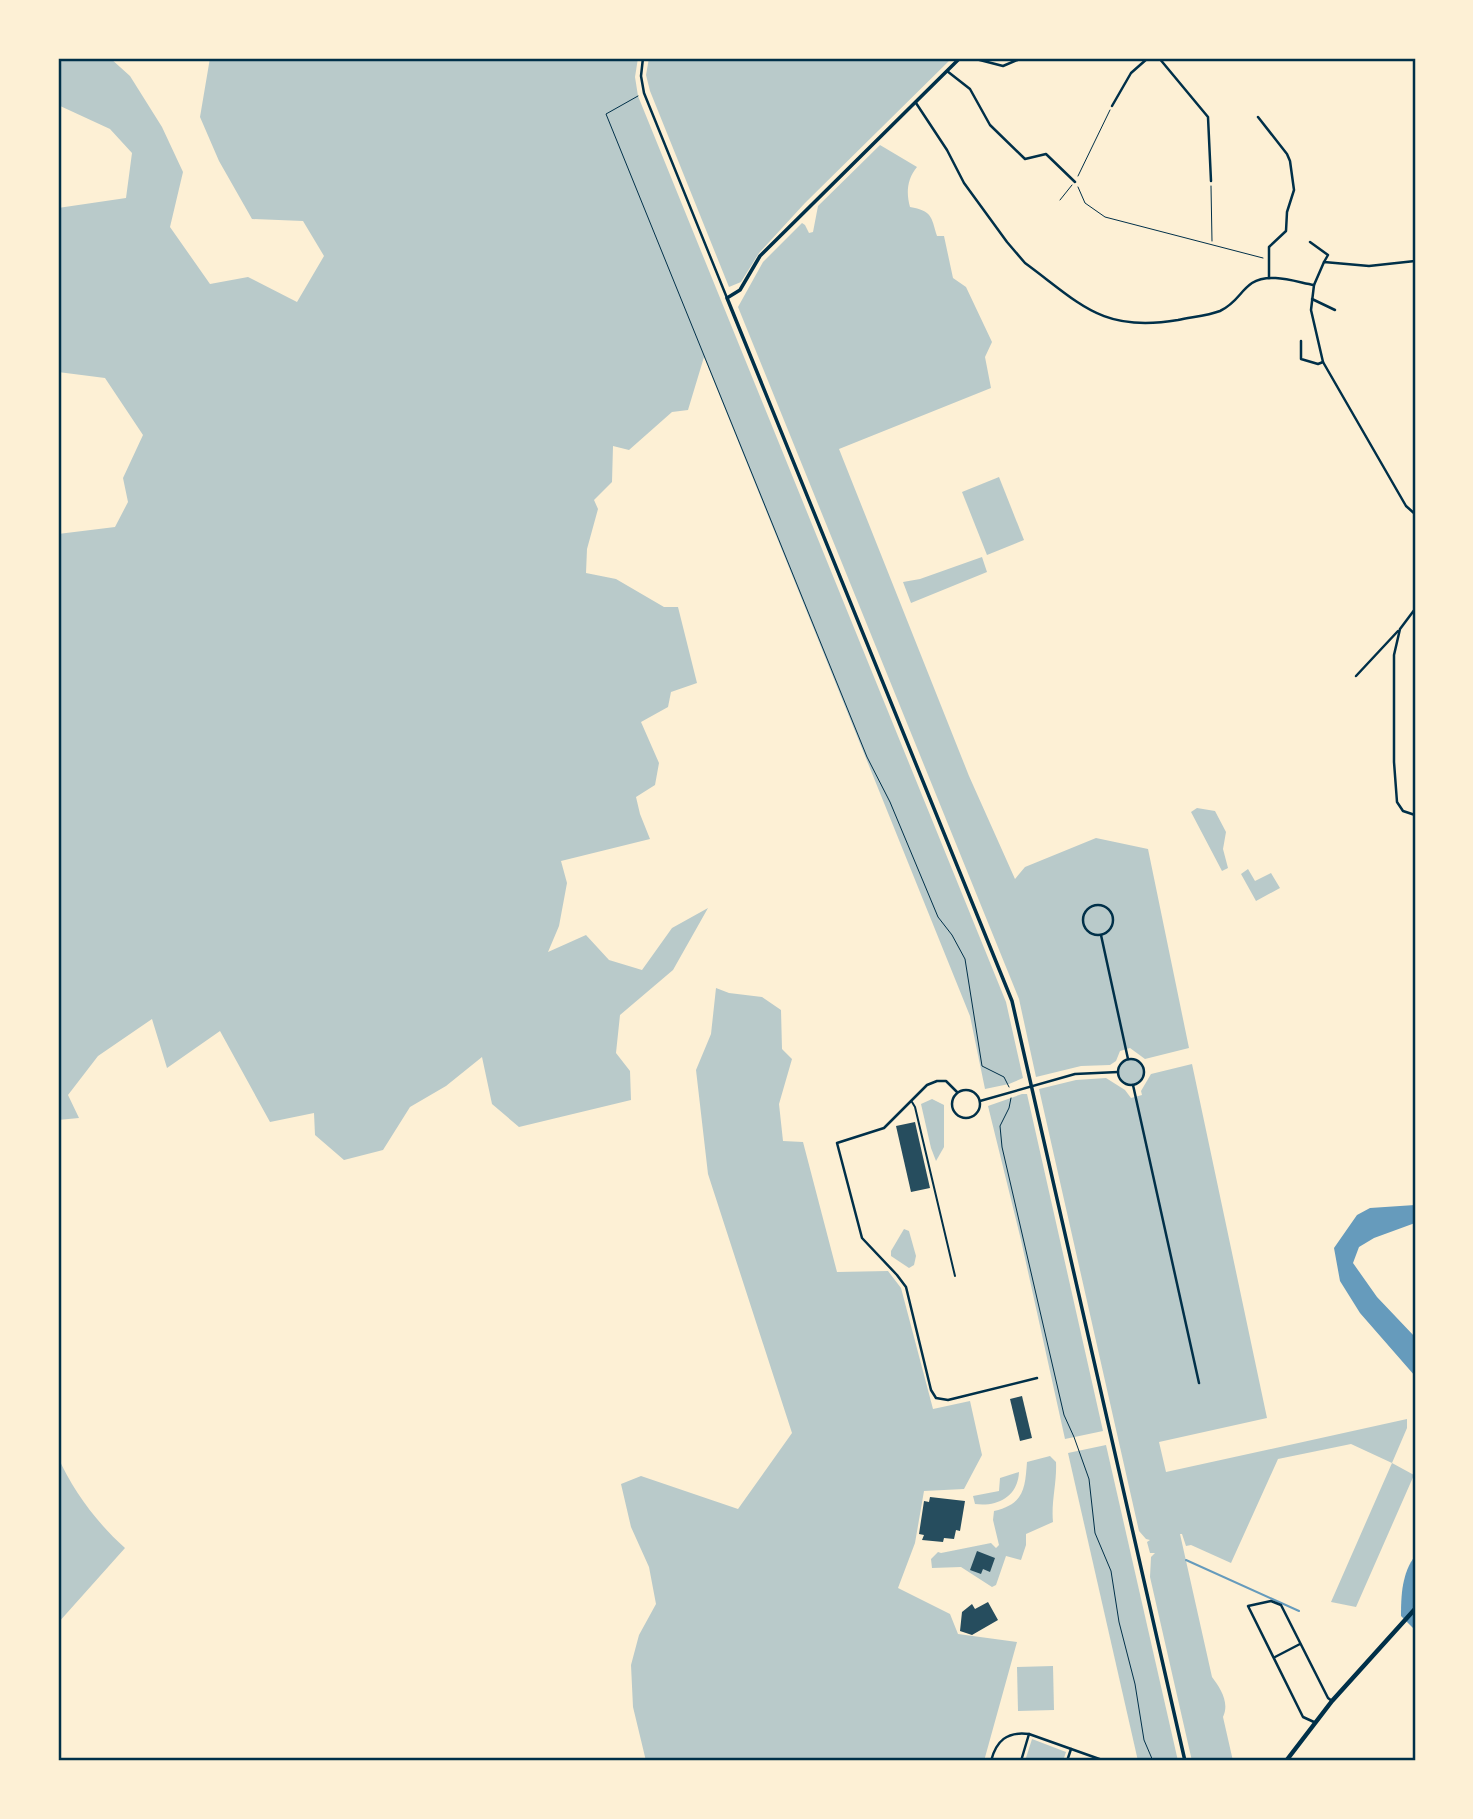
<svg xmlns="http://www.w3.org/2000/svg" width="1473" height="1819" font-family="'Crimson Pro',serif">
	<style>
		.green { fill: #b9caca }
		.water { fill: #669bbc }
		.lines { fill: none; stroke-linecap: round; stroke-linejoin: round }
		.stream { stroke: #669bbc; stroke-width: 2 }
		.building { fill: #264d5e }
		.path { stroke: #003049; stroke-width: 1 }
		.pedestrian { stroke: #003049; stroke-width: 2 }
		.minor { stroke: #003049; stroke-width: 2.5 }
		.secondary { stroke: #003049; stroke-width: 3.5 }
		.primary { stroke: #003049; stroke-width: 4.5 }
		.neatline { fill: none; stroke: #003049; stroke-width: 2.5 }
	</style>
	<rect width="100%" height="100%" fill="#fdf0d5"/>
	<g class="green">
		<path d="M58,58H110L130,76L162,127L183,172L170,227L210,284L248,277L297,302L324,256L303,221L252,219L219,161L200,117L210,58H638L635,77L638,96L1006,1002L1023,1078L1009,1084L985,1089L970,1016L704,357L688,410L672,412L629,450L613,446L612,482L594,500L598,509L587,549L586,573L616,579L664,607H678L697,683L671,692L668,707L641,722L659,763L655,785L636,797L640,814L650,839L561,861L567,883L559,926L548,952L586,935L609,960L642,970L672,928L708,908L673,970L620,1015L616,1053L630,1071L631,1100L519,1127L492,1104L482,1057L446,1086L410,1107L383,1150L344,1160L315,1135L314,1113L270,1122L220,1031L167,1068L152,1019L98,1056L68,1095L79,1118L58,1120V534L115,527L128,502L123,478L143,435L105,378L58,372V208L126,198L132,153L110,129L58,105Z"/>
		<path d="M649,58H952L805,203L759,253L741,282L729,287L650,91L646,75Z"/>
		<path d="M880,145L917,167C907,179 906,193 910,207C932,211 931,216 937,236H944L953,278L966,287L992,342L985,357L991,388L839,449L969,776L1015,879L1025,867L1096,838L1148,849L1189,1048L1145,1059L1130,1048L1120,1051L1116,1061L1110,1065L1081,1066L1036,1077L1019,999L738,307L763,262L802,223L805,225L809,233L813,232L818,206Z"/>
		<path d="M999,477L1024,540L987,555L962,492Z"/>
		<path d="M982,557L987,572L911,603L903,582L920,579Z"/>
		<path d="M1197,808L1215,811L1226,832L1223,849L1228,868L1222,871L1191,812Z"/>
		<path d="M1248,869L1255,881L1271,873L1280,888L1256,901L1241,874Z"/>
		<path d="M716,988L729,993L762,997L781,1010L782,1049L792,1059L779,1104L783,1141L803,1142L837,1272L888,1271L901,1288L933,1409L970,1401L982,1455L964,1489L924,1491L915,1543L898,1588L950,1614L958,1634L1017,1642L984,1761H646L633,1707L631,1665L639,1635L656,1604L649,1567L631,1527L621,1484L641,1476L738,1509L792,1433L708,1174L696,1070L711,1034Z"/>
		<circle cx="1131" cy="1072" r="13"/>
		<path d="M1192,1064L1267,1418L1159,1442L1166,1472L1407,1419V1428L1392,1463L1414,1475L1356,1607L1331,1602L1392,1463L1351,1444L1278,1459L1231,1563L1191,1545L1186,1546L1182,1534H1180L1212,1677C1220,1688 1230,1702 1223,1717L1233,1761H1192L1150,1577L1151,1557L1155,1553H1150L1147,1542L1150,1540L1146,1539L1139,1531L1039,1089L1076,1080L1106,1078L1125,1090L1131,1098L1142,1095L1141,1091L1151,1074Z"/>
		<path d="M1022,1094H1027L1103,1431L1065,1439L1021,1240L988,1106Z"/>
		<path d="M932,1099L944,1105V1147L936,1161L931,1148L921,1104Z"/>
		<path d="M904,1229L909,1231L916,1256L914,1265L909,1268L891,1256V1251Z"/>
		<path d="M1106,1445L1178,1761H1138L1068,1453Z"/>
		<path d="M1050,1456L1056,1462C1057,1483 1051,1502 1053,1522L1026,1534V1545L1021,1560L1006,1556L996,1585L992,1587L961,1567L932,1568L931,1559L938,1552L941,1553L991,1543L996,1548L999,1545L993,1520L994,1511C1024,1504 1025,1489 1027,1462Z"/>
		<path d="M58,1457C73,1491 97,1523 125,1548L58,1623Z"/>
		<path d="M1019,1472C1018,1496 998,1507 975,1504L973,1496L999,1491L1000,1478Z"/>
		<path d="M1053,1666L1054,1710L1018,1711L1017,1667Z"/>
		<path d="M1032,1739L1066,1752L1063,1761H1025Z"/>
	</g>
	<g class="water">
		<path d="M1415,1205V1223L1374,1238L1359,1247L1353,1263L1377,1297L1415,1337V1376L1360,1313L1340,1281L1334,1248L1357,1215L1370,1208Z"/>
		<path d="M1415,1556V1630L1401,1616C1401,1595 1402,1573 1415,1556Z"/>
	</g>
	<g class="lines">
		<path class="stream" d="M1186,1560L1299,1611"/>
	</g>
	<g class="building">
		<path d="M915,1122L930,1188L911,1192L896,1126Z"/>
		<path d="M1022,1396L1032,1438L1020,1441L1010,1399Z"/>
		<path d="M930,1497L965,1501L960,1531L956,1530L954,1539L944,1538L943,1542L922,1540L924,1535L919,1534L924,1501L929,1502Z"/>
		<path d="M977,1551L995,1558L990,1572L983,1569L981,1574L970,1570Z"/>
		<path d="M988,1602L998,1620L972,1635L960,1631L962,1612L972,1604L975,1609Z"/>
	</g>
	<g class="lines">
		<g class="path">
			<path d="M638,96L606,114L867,757L890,802L938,917L952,935L965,959L982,1066L1004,1077L1009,1087"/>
			<path d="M1078,176L1110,110"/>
			<path d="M1211,186L1212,241"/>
			<path d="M1078,187L1085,203L1105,217L1263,258"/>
			<path d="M1060,200L1072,185"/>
			<path d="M1011,1098L1009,1108L1000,1126L1002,1147L1064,1415L1074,1437L1089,1479L1095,1533L1111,1571L1119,1622L1135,1684L1144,1740L1153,1761"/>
		</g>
		<path class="pedestrian" d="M912,1102L915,1107L955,1276"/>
		<g class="minor">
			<path d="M643,58L641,76L644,93L727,298"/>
			<path d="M972,58L1003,66L1022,58"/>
			<path d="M1159,58L1208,117L1211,181"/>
			<path d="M947,71L970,89L990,125L1025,159L1046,154L1075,182"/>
			<path d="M916,103L947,150L964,183L1007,242L1025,263C1081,304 1102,333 1178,320C1191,317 1207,316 1220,311C1237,303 1240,291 1252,283C1269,272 1296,282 1314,285"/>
			<path d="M1112,106L1131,73L1148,58"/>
			<path d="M1258,117L1287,154L1290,161L1294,190L1287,212L1286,231L1269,247V278"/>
			<path d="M1310,242L1328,255L1324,262"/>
			<path d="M1415,261L1369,266L1324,262L1314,285L1311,310L1323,362L1406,506L1415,514"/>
			<path d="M1312,299L1335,310"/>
			<path d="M1301,341V359L1318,364L1323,362"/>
			<path d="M1415,609L1400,629L1394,655V762L1397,802L1403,811L1415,815"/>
			<path d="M1356,676L1398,631"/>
			<circle cx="1098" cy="920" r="15"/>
			<path d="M1101,935L1128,1059"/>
			<circle cx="1131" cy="1072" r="13"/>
			<path d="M1133,1085L1199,1383"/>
			<circle cx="966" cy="1104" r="14"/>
			<path d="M957,1092L946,1081H937L927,1085L884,1128L837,1143L862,1238L897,1275L906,1287L931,1390L936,1398L948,1400L1037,1378"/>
			<path d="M980,1101L1075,1074L1118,1072"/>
			<path d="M1275,1657L1300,1644"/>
			<path d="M1314,1722L1303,1717L1248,1606L1271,1601L1281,1605L1328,1698L1332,1701"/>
			<path d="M991,1761C996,1741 1007,1731 1029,1734L1105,1761"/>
			<path d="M1021,1761L1029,1734"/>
			<path d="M1067,1761L1071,1749"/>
		</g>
		<path class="secondary" d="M960,58L760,256L740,290L727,298L1012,1001L1185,1761"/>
		<path class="primary" d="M1286,1761L1332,1701L1415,1609"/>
	</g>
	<rect width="1473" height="1819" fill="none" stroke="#fdf0d5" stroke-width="119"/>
	<rect x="60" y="60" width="1354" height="1699" class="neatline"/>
</svg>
